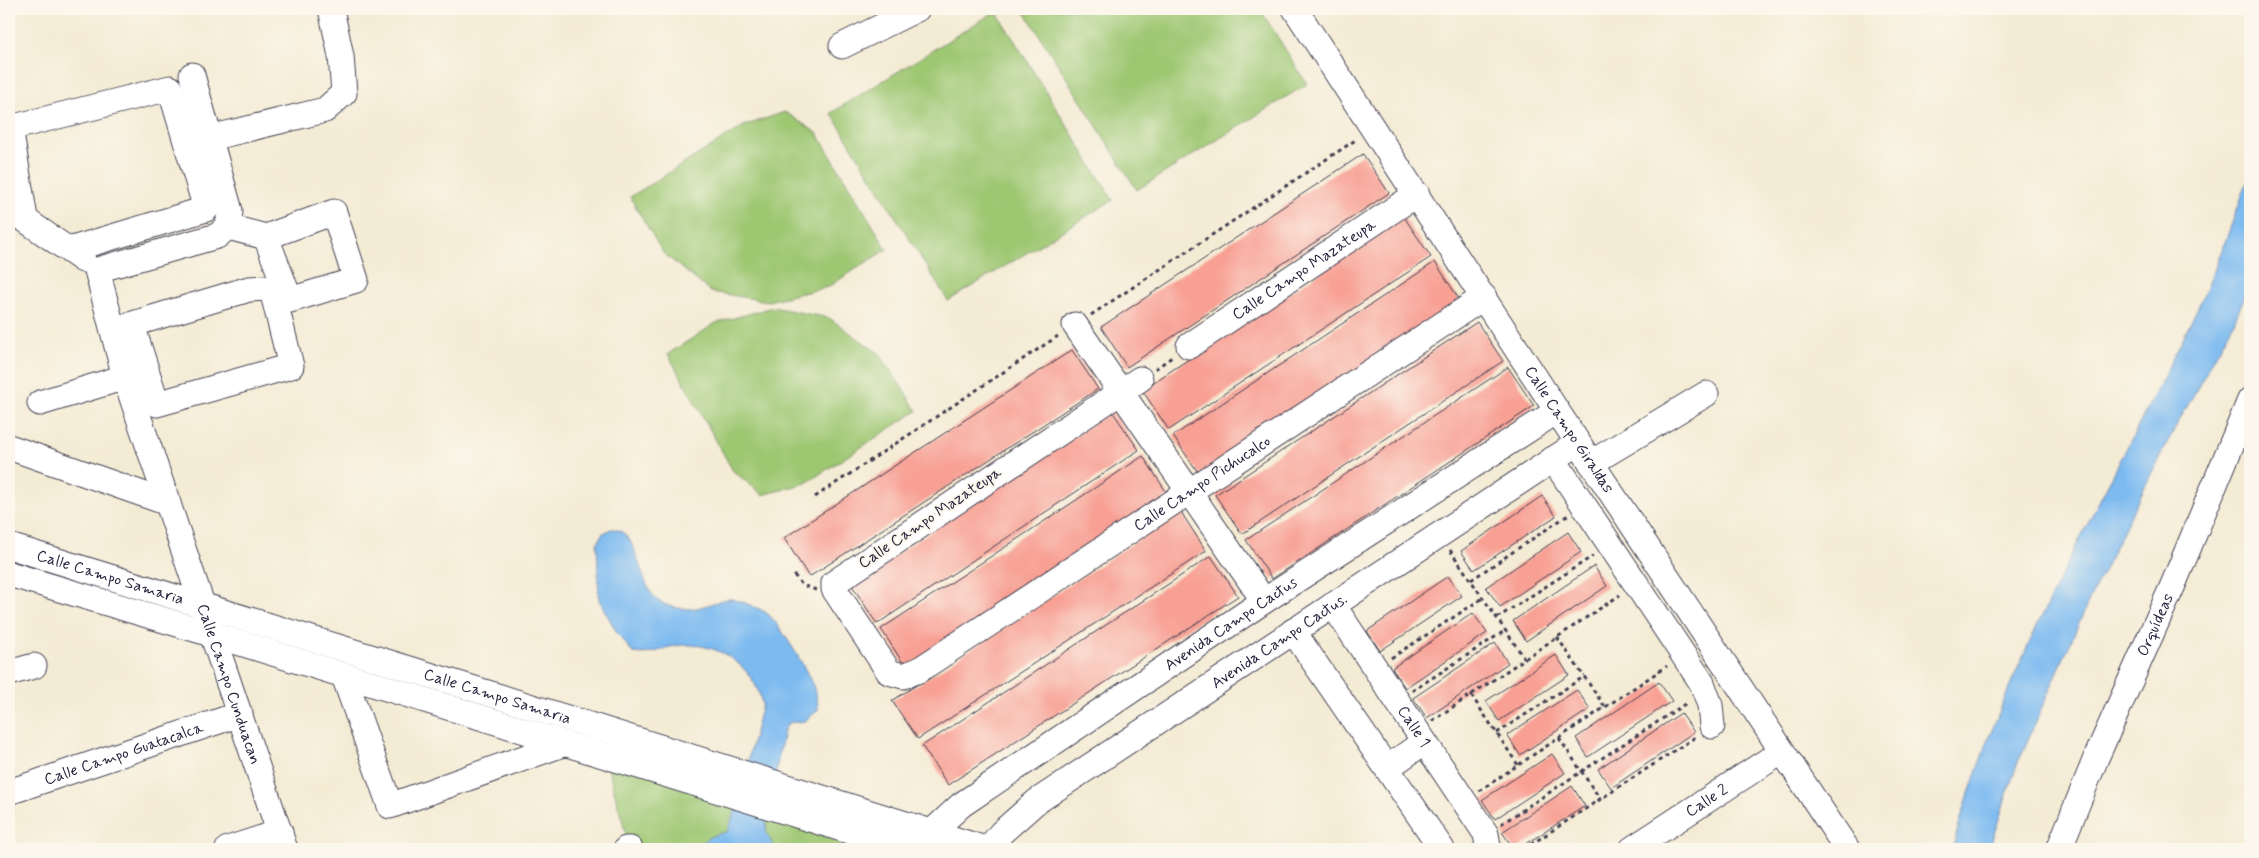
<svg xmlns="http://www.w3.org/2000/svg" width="2259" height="858" font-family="Mynerve,sans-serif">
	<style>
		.green { fill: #9ec772; stroke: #607456 }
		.water { fill: #7cbaf0; stroke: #4f6e96 }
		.building { fill: #f8a094 }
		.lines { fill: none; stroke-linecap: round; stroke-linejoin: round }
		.minor-casing { stroke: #424052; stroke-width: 27 }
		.path { stroke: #424052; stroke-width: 3; stroke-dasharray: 4 4; stroke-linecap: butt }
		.minor { stroke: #fff; stroke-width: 25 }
		.labels { text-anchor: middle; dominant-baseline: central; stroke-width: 4; stroke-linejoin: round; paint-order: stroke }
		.street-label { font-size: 16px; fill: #22223b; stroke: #fbf7ec }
	</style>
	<rect width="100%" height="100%" fill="#fbf7ec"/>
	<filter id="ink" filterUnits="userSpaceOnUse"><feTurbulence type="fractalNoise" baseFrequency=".02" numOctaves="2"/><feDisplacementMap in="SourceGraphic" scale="10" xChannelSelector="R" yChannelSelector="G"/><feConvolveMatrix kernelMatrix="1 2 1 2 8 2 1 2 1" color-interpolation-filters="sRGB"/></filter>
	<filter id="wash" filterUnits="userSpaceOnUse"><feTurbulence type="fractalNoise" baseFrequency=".0096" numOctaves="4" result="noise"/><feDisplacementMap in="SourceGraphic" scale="20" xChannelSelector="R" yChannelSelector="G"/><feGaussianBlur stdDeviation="1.12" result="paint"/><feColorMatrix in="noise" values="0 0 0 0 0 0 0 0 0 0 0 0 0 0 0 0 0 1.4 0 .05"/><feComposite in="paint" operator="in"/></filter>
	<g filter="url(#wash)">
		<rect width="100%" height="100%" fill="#f4ebd4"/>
		<g class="green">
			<path d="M1023,9H1260L1307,84L1137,190Z"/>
			<path d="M996,11L1113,200L948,301L831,113Z"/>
			<path d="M785,112L817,133L887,249L828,287L768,301L711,292L663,253L630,197L744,126Z"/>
			<path d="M773,307L829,318L880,354L917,411L806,483L763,495L733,471L668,354L716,323Z"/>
			<path d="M605,757L907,849H630Z"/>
		</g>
		<g class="water">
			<path d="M2250,175V283L2234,322L2163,450L2090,598L2016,767L1989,849H1952C2005,656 2113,485 2199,305C2219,263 2233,218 2250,175Z"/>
			<path d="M611,529C641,528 636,587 660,602C672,609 691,611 704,606C713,604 721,599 730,599C736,599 759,608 765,612C777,619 805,667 811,681C815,690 818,700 818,710L805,721L788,723L784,730L767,816L766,832L775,849H698C704,837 714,835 727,832L736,809L762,704C754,664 714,639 674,646C657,650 652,656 633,653L616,631L599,600L597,544L602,534Z"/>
		</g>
		<g id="blocks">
			<g class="building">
				<path d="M1363,154L1389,193L1127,367L1101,327Z"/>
				<path d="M1404,217L1431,257L1169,430L1142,390Z"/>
				<path d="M1435,262L1461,302L1200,475L1173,436Z"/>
				<path d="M1477,322L1503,361L1242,534L1215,495Z"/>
				<path d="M1072,350L1098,389L809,577L784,538Z"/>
				<path d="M1508,367L1534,406L1272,579L1246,540Z"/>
				<path d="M1112,411L1139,450L877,624L851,584Z"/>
				<path d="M1143,456L1169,496L907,669L881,629Z"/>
				<path d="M1542,496L1556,516L1474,570L1461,551Z"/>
				<path d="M1181,512L1206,551L918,739L892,701Z"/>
				<path d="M1568,532L1581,552L1500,607L1486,587Z"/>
				<path d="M1211,556L1238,596L948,785L922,746Z"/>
				<path d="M1594,566L1607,586L1526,641L1513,621Z"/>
				<path d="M1448,576L1462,596L1380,651L1367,631Z"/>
				<path d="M1473,613L1487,633L1405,688L1392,668Z"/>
				<path d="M1495,643L1508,663L1427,718L1413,698Z"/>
				<path d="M1556,655L1569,675L1499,721L1486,701Z"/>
				<path d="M1659,682L1672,701L1588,757L1576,738Z"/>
				<path d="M1577,690L1590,709L1520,755L1507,735Z"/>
				<path d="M1681,713L1694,732L1611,788L1598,769Z"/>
				<path d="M1552,754L1565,773L1495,819L1482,800Z"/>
				<path d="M1572,786L1585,806L1518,849H1514L1502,832Z"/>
			</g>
		</g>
	</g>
	<g filter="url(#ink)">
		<use href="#blocks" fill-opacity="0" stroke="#424052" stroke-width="1"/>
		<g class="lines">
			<defs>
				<g id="minor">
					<path id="s1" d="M1295,9L1557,411L1847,849"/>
					<path d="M842,46L917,9"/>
					<path id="s2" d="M192,75L230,211L228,227L217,236L97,270L125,377L285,849"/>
					<path d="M210,138L325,110L344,93L341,56L331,9"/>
					<path d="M11,210L83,260"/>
					<path d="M25,218L10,128L170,88L206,209L69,250"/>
					<path d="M228,227L266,237L290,300L356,280L334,212L266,237"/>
					<path d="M1075,325L1264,601"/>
					<path d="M113,330L249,289L266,288L273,294L291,366L157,404L132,325"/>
					<path id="s3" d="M1189,346L1417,194"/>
					<path id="s4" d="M1140,379L834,583V589L889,672L903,676L919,670L1484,297"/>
					<path d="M40,403L125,377"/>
					<path d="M9,447L168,503"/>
					<path d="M1553,459L1702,683L1710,705L1712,726"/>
					<path d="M1591,463L1706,394"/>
					<path id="s5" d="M9,546L481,691L985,849"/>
					<path d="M9,574L208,633L907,849"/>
					<path id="s6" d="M1333,605L1486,834L1488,846L1486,849"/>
					<path d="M1293,631L1442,849"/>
					<path d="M9,673L34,666"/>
					<path d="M344,676L390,806L563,744"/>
					<path d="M1387,768L1424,742"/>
					<path id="s7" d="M9,792L240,714"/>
					<path id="s8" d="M920,843L961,805L1264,601L1557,411"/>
					<path d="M228,849L280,832"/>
					<path d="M626,849H630"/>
					<path id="s9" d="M988,849L1002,832L1036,802L1578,443"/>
					<path id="s10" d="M1632,849L1781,752"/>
					<path id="s11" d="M2059,849L2096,758L2173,585L2250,400"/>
				</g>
			</defs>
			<use href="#minor" class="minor-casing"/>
			<g class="path">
				<path d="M1091,315L1357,139"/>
				<path d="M1155,369L1172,357"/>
				<path d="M815,497L1058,336"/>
				<path d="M1450,550L1525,659"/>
				<path d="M794,575L802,585L816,590"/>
				<path d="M1471,580L1568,515"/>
				<path d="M1497,618L1593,556"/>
				<path d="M1557,637L1605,707"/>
				<path d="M1391,658L1483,598"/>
				<path d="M1412,691L1506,630"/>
				<path d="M1471,695L1518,765"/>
				<path d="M1432,721L1620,595"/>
				<path d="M1497,733L1585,676"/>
				<path d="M1559,738L1600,799"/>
				<path d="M1479,791L1667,666"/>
				<path d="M1501,824L1688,702"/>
				<path d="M1524,849L1697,736"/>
			</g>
			<use href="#minor" class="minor"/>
		</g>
	</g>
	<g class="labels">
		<g class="street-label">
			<text stroke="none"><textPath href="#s3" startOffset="138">Calle Campo Mazateupa</textPath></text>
			<text stroke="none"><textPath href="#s1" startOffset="502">Calle Campo Giraldas</textPath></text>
			<text stroke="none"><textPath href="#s4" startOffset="844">Calle Campo Pichucalco</textPath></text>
			<text transform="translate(930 518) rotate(-34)">Calle Campo Mazateupa</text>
			<text stroke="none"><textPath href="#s5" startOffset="106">Calle Campo Samaria</textPath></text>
			<text stroke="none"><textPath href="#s8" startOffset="381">Avenida Campo Cactus</textPath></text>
			<text stroke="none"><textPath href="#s11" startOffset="244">Orquídeas</textPath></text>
			<text stroke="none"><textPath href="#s9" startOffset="359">Avenida Campo Cactus.</textPath></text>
			<text stroke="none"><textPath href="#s2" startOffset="731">Calle Campo Cunduacan</textPath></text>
			<text stroke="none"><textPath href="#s5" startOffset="511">Calle Campo Samaria</textPath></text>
			<text stroke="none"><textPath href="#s6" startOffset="146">Calle 1</textPath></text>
			<text stroke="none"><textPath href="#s7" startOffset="121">Calle Campo Guatacalca</textPath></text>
			<text stroke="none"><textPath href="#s10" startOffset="89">Calle 2</textPath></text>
		</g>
	</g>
	<rect width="2259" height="858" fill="none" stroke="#fbf7ec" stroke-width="30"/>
</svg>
